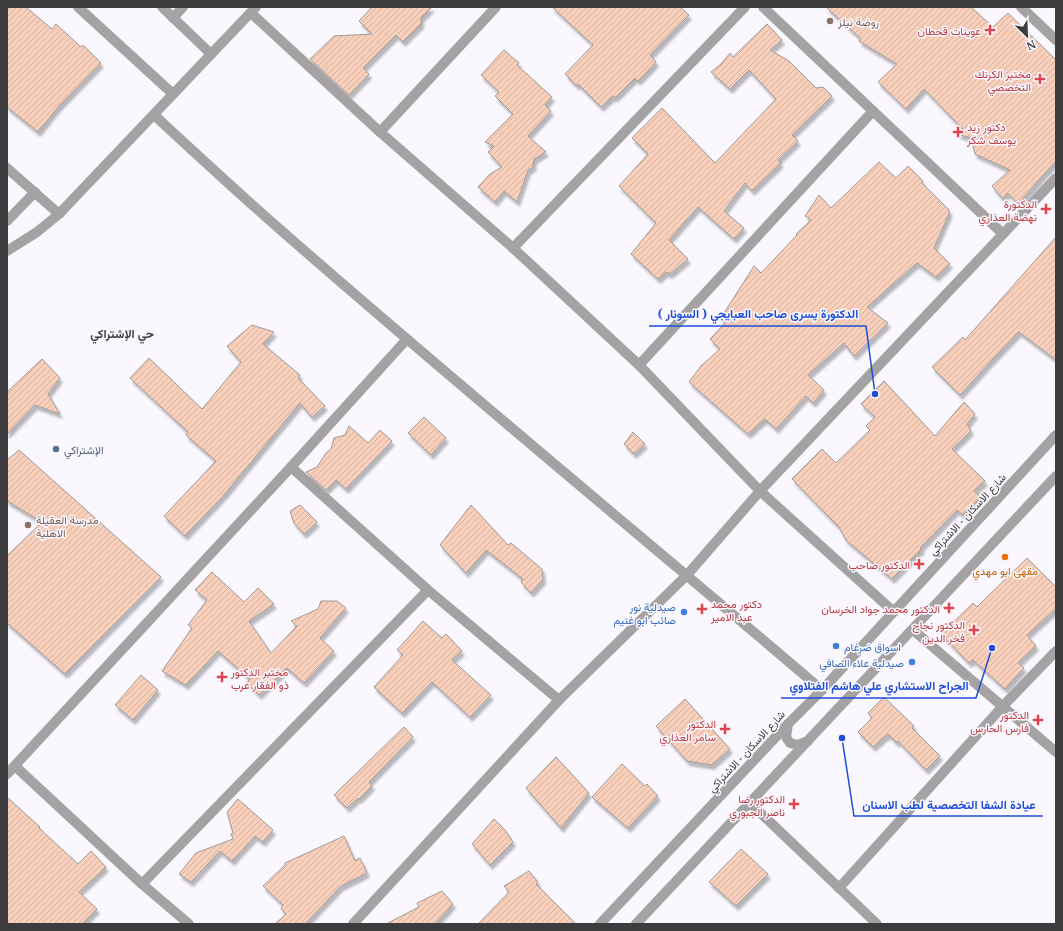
<svg xmlns="http://www.w3.org/2000/svg" width="1063" height="931" font-family="'Noto Serif',Vazirmatn,serif">
	<style>
		.building { fill: url(#building-hatch); stroke: #9f9a97; filter: url(#shadow) }
		.lines { fill: none; stroke-linecap: round; stroke-linejoin: round }
		.minor { stroke: #a4a2a2; stroke-width: 10 }
		.education-dot { fill: #8d6e63; stroke: #faf8fe; stroke-width: 1.5 }
		.health-dot { fill: #e0444e; stroke: #faf8fe; stroke-width: 1.5 }
		.service-dot { fill: #5c6f8a; stroke: #faf8fe; stroke-width: 1.5 }
		.food-dot { fill: #e8710a; stroke: #faf8fe; stroke-width: 1.5 }
		.shop-dot { fill: #3f7fe0; stroke: #faf8fe; stroke-width: 1.5 }
		.labels { text-anchor: middle; dominant-baseline: central; stroke-width: 3; stroke-linejoin: round; paint-order: stroke }
		.education-label { font-size: 11px; fill: #785e54; stroke: #faf8fe; text-anchor: start }
		.health-label { font-size: 11px; fill: #be3a42; stroke: #faf8fe; text-anchor: end }
		.service-label { font-size: 11px; fill: #4e5e75; stroke: #faf8fe; text-anchor: start }
		.street-label { font-size: 11px; fill: #3c3b3d; stroke: #faf8fe }
		.food-label { font-size: 11px; fill: #c56008; stroke: #faf8fe }
		.shop-label { font-size: 11px; fill: #366cbe; stroke: #faf8fe; text-anchor: end }
		.neighbourhood-label { font-size: 12px; font-weight: bold; fill: #3c3b3d; stroke: #faf8fe }
		.leader { fill: none; stroke: #1d4ed8; stroke-width: 1.5 }
		.callout-dot { fill: #1d4ed8; stroke: #faf8fe; stroke-width: 1.5 }
		.callout-label { font-size: 12px; text-anchor: middle; font-weight: bold; fill: #1d4ed8; stroke: #faf8fe; stroke-width: 3; stroke-linejoin: round; paint-order: stroke }
	</style>
	<defs>
		<pattern id="building-hatch" width="6" height="6" patternUnits="userSpaceOnUse"><rect width="6" height="6" fill="#f8cfbb"/><path d="M-1 1l2-2M0 6l6-6M5 7l2-2" fill="none" stroke="#d6b3a2"/></pattern>
		<filter id="shadow"><feDropShadow dx="2.5" dy="4.5" stdDeviation="1" flood-color="#0004"/></filter>
	</defs>
	<rect width="100%" height="100%" fill="#faf8fe"/>
	<g class="building">
		<path d="M7,7H26L52,29L56,24L81,47L83,45L101,63L59,106L38,132L7,107Z"/>
		<path d="M372,7H432L421,18V24L403,42L396,35L363,68L369,74L349,95L310,59L334,36L372,34L359,21Z"/>
		<path d="M552,7H680L689,15L650,55L656,62L648,71L638,81L635,78L616,97H612L601,107L578,84L577,86L565,74L593,45Z"/>
		<path d="M826,7H971L993,27L1008,13L1056,60V161L1018,204L1008,193L1003,199L992,186L1010,170L975,154L971,138L957,134L963,129L924,89L906,109L878,82L897,64L859,41L861,39Z"/>
		<path d="M767,24L782,40L770,50L789,61L816,88L823,87L832,96L792,135L798,141L778,160L781,163L752,191L745,183L724,211L744,228L734,239L698,207L669,240L688,259L670,274L666,272L658,279L631,254L656,223L619,186L648,154L632,138L662,108L715,163L776,99L749,70L730,89L711,72L721,64L730,53L733,57Z"/>
		<path d="M504,50L519,63L517,65L552,97L545,105L551,111L528,136L546,152L534,159L533,167L528,170L517,202L504,191L495,202L478,187L490,174L502,167L488,152L494,146L485,142L513,114L495,96L499,92L481,75Z"/>
		<path d="M879,162L896,178L908,166L923,181L921,182L949,210V214L934,248L950,264L936,277L917,263L867,307L888,323L854,356L844,343L808,375L824,390L813,403L806,396L776,429L765,419L748,434L689,382L701,366L720,349L710,339L725,323L721,320L726,315L724,313L754,266L761,273L797,235L796,234L811,220L805,216L819,195L831,208Z"/>
		<path d="M1056,237V360L1019,332L991,361L960,395L932,367L963,337L965,340Z"/>
		<path d="M252,325L274,332L263,344L300,375L298,378L325,406L312,417L300,403L224,495L185,536L164,516L216,461L186,435L188,432L130,378L149,358L202,409L241,362L227,346Z"/>
		<path d="M42,359L60,378L48,394L60,414L35,405L7,434V392Z"/>
		<path d="M884,381L935,436L964,402L975,414L967,424L971,431L952,449L985,481L974,491L981,497L963,515L957,510L920,548L922,549L892,579L846,540L839,527L792,479L822,449L836,463L870,430L866,426L875,417L861,404Z"/>
		<path d="M424,417L446,438L431,455L408,433Z"/>
		<path d="M349,426L368,443L380,430L392,441L346,489L336,480L326,490L306,472L317,467L326,453L331,449L334,438L345,435Z"/>
		<path d="M633,432L645,444L634,454L624,444Z"/>
		<path d="M19,450L161,577L65,674L7,623V556L42,522L7,501V460Z"/>
		<path d="M300,505L317,522L304,534L294,523L290,511Z"/>
		<path d="M471,505L508,545L511,543L542,569L543,580L531,593L521,582L523,579L486,550L466,573L440,545Z"/>
		<path d="M1027,558L1056,587V609L1027,635L1036,646L1018,663L1024,668L1005,689L973,660L969,663L941,634L973,603L977,607Z"/>
		<path d="M212,572L244,602L258,588L274,604L249,621L271,653L297,626L291,621L318,609L321,601H337L346,608L320,638L334,651L304,683L287,668L259,695L247,683L250,679L218,651L186,685L162,671L192,628L188,625L207,600L195,590Z"/>
		<path d="M423,621L442,638L446,634L462,651L452,660L491,695L470,717L432,682L402,713L374,687L403,655L397,650Z"/>
		<path d="M141,675L158,690L133,720L115,705Z"/>
		<path d="M884,697L914,726L912,728L940,756L926,770L898,741L897,743L888,734L873,747L858,732L872,718L868,713Z"/>
		<path d="M685,699L730,749L712,765L687,761L656,726Z"/>
		<path d="M404,727L413,737L369,782L372,786L359,799L358,798L347,808L334,795Z"/>
		<path d="M556,757L589,793L561,828L526,788Z"/>
		<path d="M622,764L645,786L647,784L658,796L628,828L592,797Z"/>
		<path d="M7,797L40,827L39,828L78,864L91,851L106,867L79,892L97,909L82,924H7Z"/>
		<path d="M238,799L273,830L263,842L255,836L232,861L220,851L191,882L179,874L196,853L233,839L231,834L233,833L227,812Z"/>
		<path d="M494,819L505,830L513,842L490,865L472,844Z"/>
		<path d="M344,836L355,861L360,858L367,873L341,886L305,924H275L286,914L281,909L283,905L263,886L285,865V863Z"/>
		<path d="M741,849L768,874L736,906L709,882Z"/>
		<path d="M529,871L538,882L536,884L576,924H478L509,892L504,886Z"/>
		<path d="M442,891L453,904L435,924H386L419,907L417,903Z"/>
	</g>
	<g class="lines">
		<g class="minor">
			<path d="M78,7L173,94"/>
			<path d="M162,7L211,54"/>
			<path d="M763,7L1003,234"/>
			<path d="M1021,7L1056,40"/>
			<path d="M251,13L380,132L513,248L639,365L760,491L894,612"/>
			<path d="M173,18L183,7"/>
			<path d="M154,115C194,152 234,189 275,225C455,383 640,535 822,690"/>
			<path d="M380,132L496,7"/>
			<path d="M7,168L59,214"/>
			<path d="M7,221L35,192"/>
			<path d="M513,248L745,7"/>
			<path d="M7,251L37,232L59,214L256,7"/>
			<path d="M639,365L873,111"/>
			<path d="M291,467L428,590L559,700"/>
			<path d="M913,630L1056,752"/>
			<path d="M788,724L786,737L790,743L798,745L808,741"/>
			<path d="M15,766L142,884L189,924"/>
			<path d="M7,774L291,467L407,339"/>
			<path d="M750,803L877,924"/>
			<path d="M142,884L428,590"/>
			<path d="M839,888L1003,706L1056,651"/>
			<path d="M353,924L559,700L687,575L760,491L1056,178"/>
			<path d="M600,924L788,724L822,690L1056,435"/>
			<path d="M636,924L1056,476"/>
		</g>
	</g>
	<g class="education-dot">
		<circle cx="830" cy="21" r="4"/>
		<circle cx="28" cy="525" r="4"/>
	</g>
	<g class="health-dot">
		<path d="M988 24h4v4h4v4h-4v4h-4v-4h-4v-4h4z"/>
		<path d="M1038 73h4v4h4v4h-4v4h-4v-4h-4v-4h4z"/>
		<path d="M956 126h4v4h4v4h-4v4h-4v-4h-4v-4h4z"/>
		<path d="M1044 203h4v4h4v4h-4v4h-4v-4h-4v-4h4z"/>
		<path d="M917 558h4v4h4v4h-4v4h-4v-4h-4v-4h4z"/>
		<path d="M947 602h4v4h4v4h-4v4h-4v-4h-4v-4h4z"/>
		<path d="M700 603h4v4h4v4h-4v4h-4v-4h-4v-4h4z"/>
		<path d="M972 624h4v4h4v4h-4v4h-4v-4h-4v-4h4z"/>
		<path d="M220 671h4v4h4v4h-4v4h-4v-4h-4v-4h4z"/>
		<path d="M1036 714h4v4h4v4h-4v4h-4v-4h-4v-4h4z"/>
		<path d="M723 723h4v4h4v4h-4v4h-4v-4h-4v-4h4z"/>
		<path d="M792 798h4v4h4v4h-4v4h-4v-4h-4v-4h4z"/>
	</g>
	<circle class="service-dot" cx="56" cy="449" r="4"/>
	<circle class="food-dot" cx="1005" cy="557" r="4"/>
	<g class="shop-dot">
		<circle cx="684" cy="612" r="4"/>
		<circle cx="836" cy="646" r="4"/>
		<circle cx="912" cy="662" r="4"/>
	</g>
	<g class="labels">
		<g class="education-label">
			<text x="838" y="21">روضة نيلز</text>
			<text x="36" y="519">مدرسة العقيلة<tspan x="36" dy="13">الاهلية</tspan></text>
		</g>
		<g class="health-label">
			<text x="981" y="30">عوينات قحطان</text>
			<text x="1031" y="73">مختبر الكرنك<tspan x="1031" dy="13">التخصصي</tspan></text>
			<text x="967" y="126" text-anchor="start">دكتور زيد<tspan x="967" dy="13">يوسف شكر</tspan></text>
			<text x="1037" y="203">الدكتورة<tspan x="1037" dy="13">نهضة العذاري</tspan></text>
			<text x="910" y="564">الدكتور صاحب</text>
			<text x="711" y="603" text-anchor="start">دكتور محمد<tspan x="711" dy="13">عبد الامير</tspan></text>
			<text x="940" y="608">الدكتور محمد جواد الخرسان</text>
			<text x="965" y="624">الدكتور نجاح<tspan x="965" dy="13">فخر الدين</tspan></text>
			<text x="231" y="671" text-anchor="start">مختبر الدكتور<tspan x="231" dy="13">ذو الفقار عرب</tspan></text>
			<text x="1029" y="714">الدكتور<tspan x="1029" dy="13">فارس الحارس</tspan></text>
			<text x="716" y="723">الدكتور<tspan x="716" dy="13">سامر العذاري</tspan></text>
			<text x="785" y="798">الدكتور رضا<tspan x="785" dy="13">ناصر الجبوري</tspan></text>
		</g>
		<g class="service-label">
			<text x="64" y="449">الإشتراكي</text>
		</g>
		<g class="street-label">
			<text transform="translate(967 514) rotate(-47)">شارع الاسكان - الاشتراكي</text>
			<text transform="translate(746 751) rotate(-47)">شارع الاسكان - الاشتراكي</text>
		</g>
		<g class="food-label">
			<text x="1005" y="570">مقهى ابو مهدي</text>
		</g>
		<g class="shop-label">
			<text x="676" y="606">صيدلية نور<tspan x="676" dy="13">صائب ابو غنيم</tspan></text>
			<text x="844" y="646" text-anchor="start">اسواق ضرغام</text>
			<text x="904" y="662">صيدلية علاء الصافي</text>
		</g>
		<g class="neighbourhood-label">
			<text x="122" y="333">حي الإشتراكي</text>
		</g>
	</g>
	<path class="leader" d="M875 394L866 326H649M992 648L976 698H781M842 738L854 816H1043"/>
	<g class="callout-dot">
		<circle cx="875" cy="394" r="4"/>
		<circle cx="992" cy="648" r="4"/>
		<circle cx="842" cy="738" r="4"/>
	</g>
	<g class="callout-label">
		<text x="758" y="318">الدكتورة يسرى صاحب العبايجي ( السونار )</text>
		<text x="879" y="690">الجراح الاستشاري علي هاشم الفتلاوي</text>
		<text x="949" y="809">عيادة الشفا التخصصية لطب الاسنان</text>
	</g>
	<rect width="1063" height="931" fill="none" stroke="#3c3b3d" stroke-width="16"/>
	<g transform="translate(1027 36) rotate(156)" stroke="#faf8fe" stroke-width="3" paint-order="stroke">
	<path d="M0-3L7 15L0 10L-7 15Z" fill="#3c3b3d"/>
	<text y="-6" font-size="11" font-weight="bold" text-anchor="middle" fill="#3c3b3d">N</text>
	</g>
</svg>
